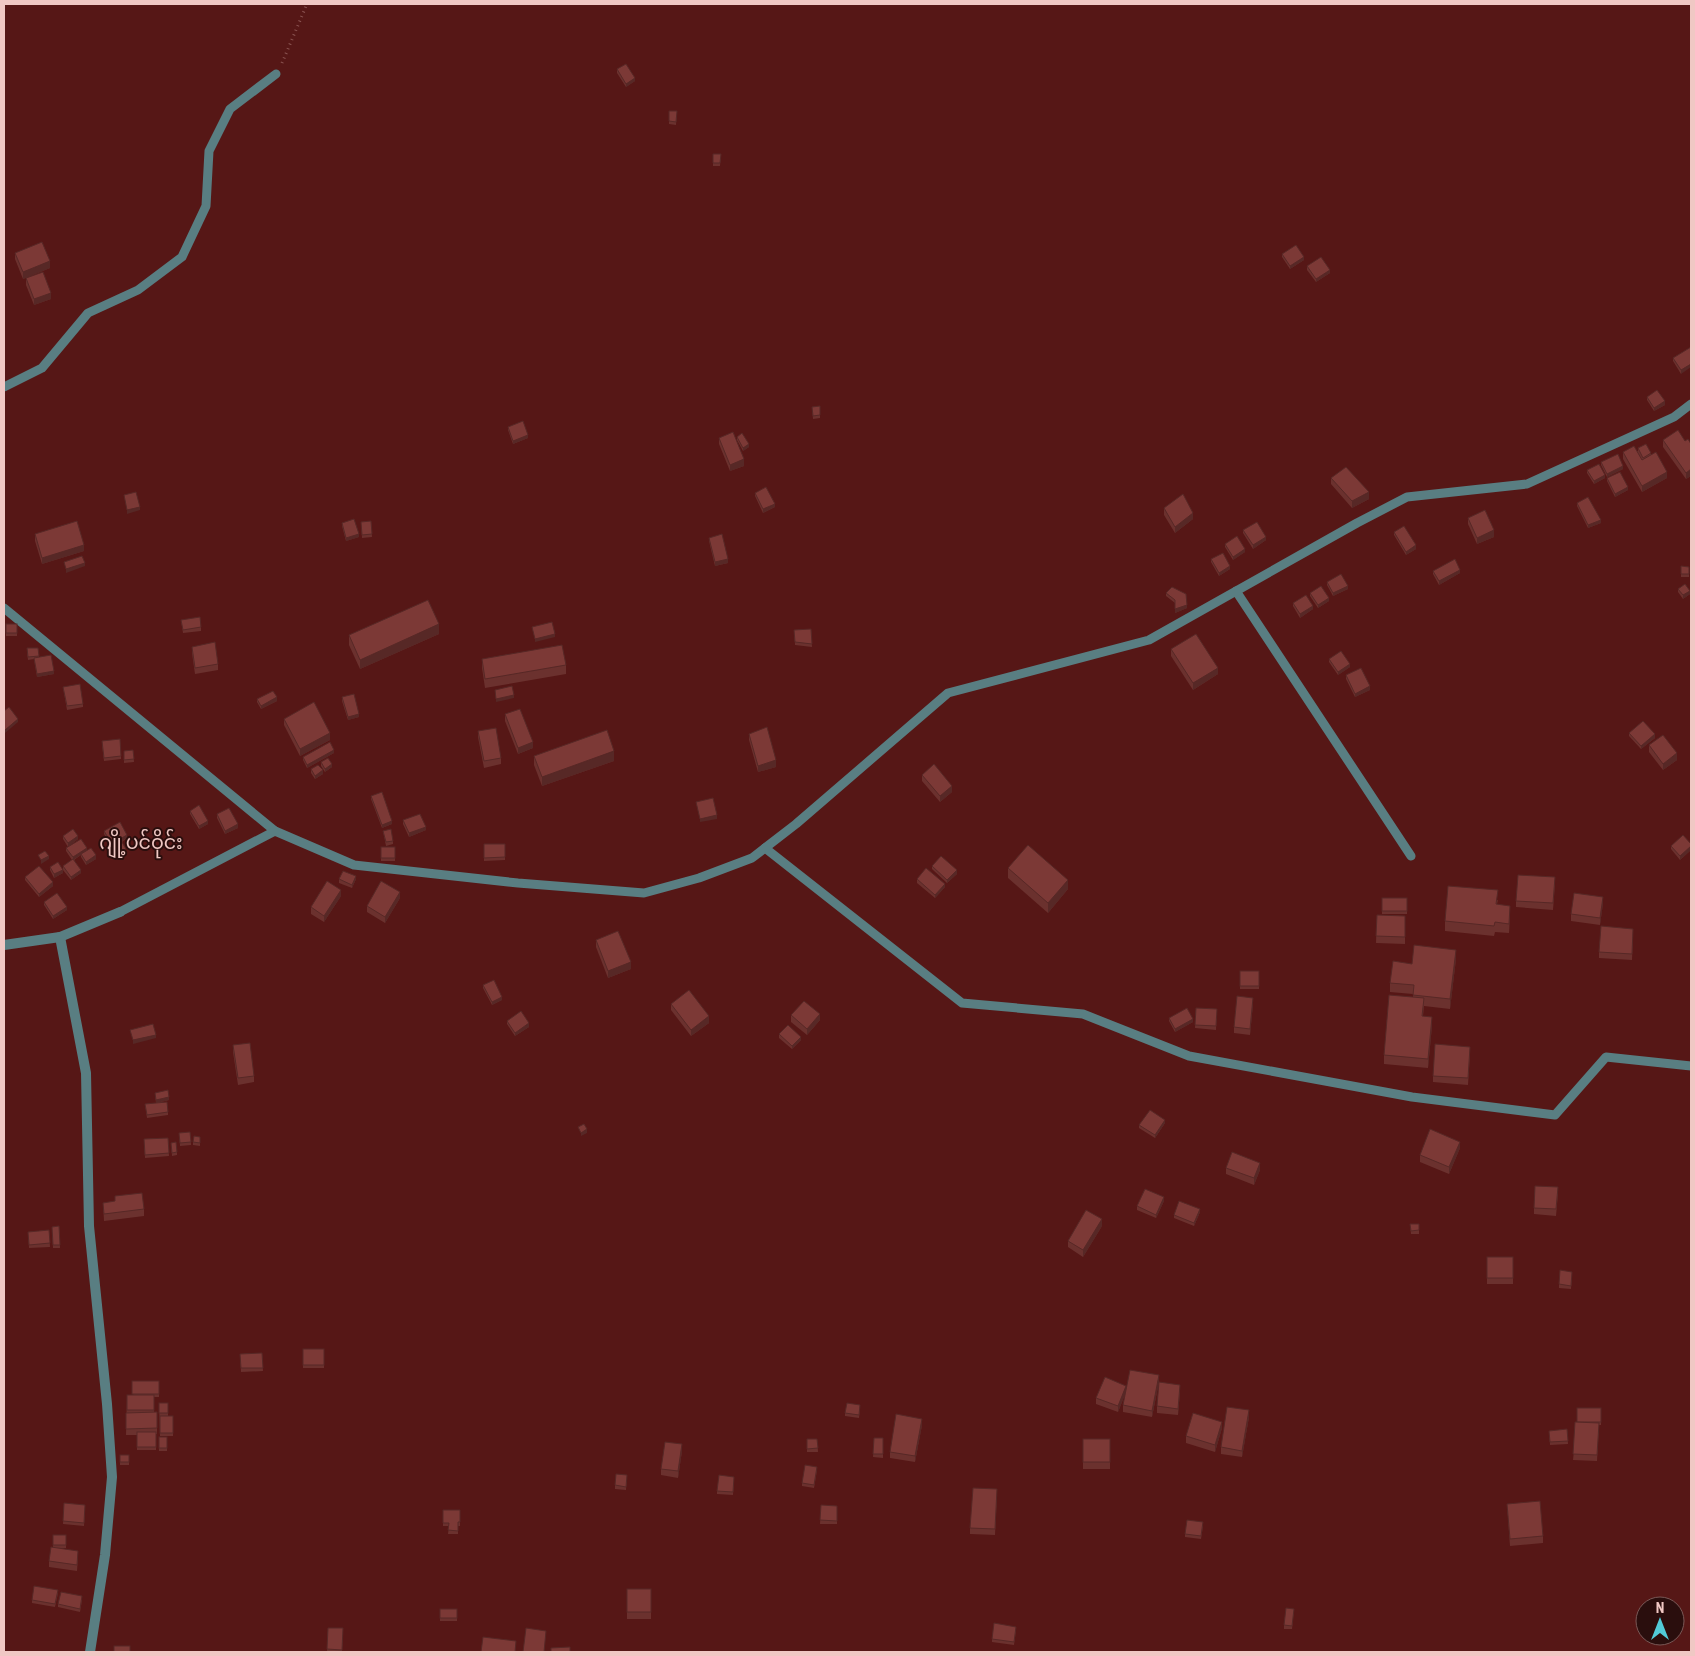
<svg xmlns="http://www.w3.org/2000/svg" width="1695" height="1656" font-family="'Roboto Condensed','Noto Sans Myanmar',sans-serif">
	<style>
		.lines { fill: none; stroke-linecap: round; stroke-linejoin: round }
		.path { stroke: #8b5452; stroke-width: 3; stroke-dasharray: 1 4; stroke-linecap: butt }
		.service { stroke: #597e82; stroke-width: 9 }
		.minor { stroke: #597e82; stroke-width: 10 }
		.wall { fill: #6b312e }
		.shaded-wall { fill: #572826 }
		.building { fill: #7c3936; stroke: #572826 }
		.labels { text-anchor: middle; dominant-baseline: central; stroke-width: 4; stroke-linejoin: round; paint-order: stroke }
		.quarter-label { font-size: 19px; fill: #f0c8c4; stroke: #2a0e0d }
	</style>
	<rect width="100%" height="100%" fill="#561716"/>
	<g class="lines">
		<path class="path" d="M282,63L307,4"/>
		<g class="service">
			<path d="M4,387L42,368L88,313L138,290L182,257L206,206L209,151L230,109L276,74"/>
			<path d="M1236,591L1411,856"/>
			<path d="M4,608L275,831"/>
			<path d="M765,848L962,1003L1083,1014L1189,1056L1412,1097L1555,1115L1606,1057L1691,1066"/>
			<path d="M120,912L275,831L354,865L518,883L644,893L699,878L752,858L796,824L948,693L1149,640L1357,523L1407,497L1527,484L1674,417L1691,404"/>
		</g>
		<g class="minor">
			<path d="M60,937L86,1073L89,1226L107,1404L112,1477L105,1555L90,1652"/>
			<path d="M4,945L60,937L120,912"/>
		</g>
	</g>
	<g class="wall">
		<path d="M617,69L635,81L626,87L617,73Z"/>
		<path d="M677,111L676,125L669,124V121Z"/>
		<path d="M713,154H721L720,166H713Z"/>
		<path d="M15,253L50,268L23,279L15,259Z"/>
		<path d="M1282,254L1304,260L1290,269L1282,257Z"/>
		<path d="M1307,266L1330,273L1316,282L1307,270Z"/>
		<path d="M26,278L51,299L34,305L26,285Z"/>
		<path d="M1691,347L1681,374L1673,361V358Z"/>
		<path d="M1647,397L1665,405L1654,411L1647,400Z"/>
		<path d="M812,407L820,415V418L813,419Z"/>
		<path d="M508,427L528,438L513,444L508,430Z"/>
		<path d="M737,437L749,447L743,451L737,440Z"/>
		<path d="M719,438L744,466L730,471L719,444Z"/>
		<path d="M1663,440L1685,441L1691,444V476L1686,479L1663,447Z"/>
		<path d="M1638,448L1651,454L1667,478L1642,492L1623,459V452L1638,451Z"/>
		<path d="M1601,462L1623,469L1607,477L1601,465Z"/>
		<path d="M1587,470L1605,478L1594,484L1587,473Z"/>
		<path d="M1331,478L1369,499L1352,508L1331,484Z"/>
		<path d="M1607,478L1628,490L1615,497L1607,481Z"/>
		<path d="M755,493L775,507L763,513L755,496Z"/>
		<path d="M1577,503L1601,523L1588,528L1577,506Z"/>
		<path d="M1164,508L1193,519L1175,533L1164,515Z"/>
		<path d="M1468,518L1494,537L1477,544L1468,524Z"/>
		<path d="M371,521L372,537L362,538L361,522Z"/>
		<path d="M342,523L359,537L346,541L342,526Z"/>
		<path d="M1243,530L1266,540L1253,549L1243,533Z"/>
		<path d="M1394,532L1416,549L1406,555L1394,535Z"/>
		<path d="M35,534L84,551L42,564L35,541Z"/>
		<path d="M709,538L728,563L715,566L709,541Z"/>
		<path d="M1225,544L1245,552L1233,560L1225,547Z"/>
		<path d="M1211,559L1230,569L1219,576L1211,562Z"/>
		<path d="M1681,566L1689,567V577H1681Z"/>
		<path d="M1433,571L1460,573L1439,585L1433,574Z"/>
		<path d="M1327,582L1348,589L1333,596L1327,585Z"/>
		<path d="M1678,589L1690,594L1683,599L1678,592Z"/>
		<path d="M1166,593L1187,608L1175,613V603L1166,596Z"/>
		<path d="M1310,593L1329,601L1318,608L1310,596Z"/>
		<path d="M1293,603L1313,609L1300,618L1293,606Z"/>
		<path d="M181,620L201,627V631L183,633Z"/>
		<rect x="6" y="624" width="11" height="12"/>
		<path d="M811,629L812,647L795,645L794,630Z"/>
		<path d="M439,634L360,669L349,645V635Z"/>
		<path d="M192,647L218,664V670L195,674L192,653Z"/>
		<path d="M38,648L39,657L54,674L37,677L34,659L28,660L27,652Z"/>
		<path d="M1171,649L1218,674L1193,690L1171,656Z"/>
		<path d="M482,659L566,665V674L485,688L482,668Z"/>
		<path d="M1329,659L1350,667L1338,675L1329,662Z"/>
		<path d="M1346,675L1370,690L1355,697L1346,679Z"/>
		<path d="M63,687L83,704V707L67,710Z"/>
		<path d="M342,697L359,717L348,720L342,701Z"/>
		<path d="M257,699L277,701L261,709L257,702Z"/>
		<path d="M505,714L533,748L518,754L505,721Z"/>
		<path d="M284,719L330,740L300,756L284,725Z"/>
		<path d="M478,731L501,758V764L484,768L478,737Z"/>
		<path d="M1629,733L1655,738L1641,749L1629,736Z"/>
		<path d="M749,734L776,767L758,772L749,740Z"/>
		<path d="M102,744L121,756V759L104,761Z"/>
		<path d="M1649,745L1677,760L1663,770L1649,752Z"/>
		<path d="M133,750L134,762L124,763V751Z"/>
		<path d="M334,753L307,768L303,760V757Z"/>
		<path d="M534,756L614,761L542,786L534,765Z"/>
		<path d="M321,762L332,767L325,772L321,766Z"/>
		<path d="M311,769L323,774L315,779L311,773Z"/>
		<path d="M922,775L952,792L940,802L922,781Z"/>
		<path d="M371,796L392,824L382,828L371,799Z"/>
		<path d="M190,811L208,824L199,829L190,814Z"/>
		<path d="M217,814L238,828L225,834L217,818Z"/>
		<path d="M403,820L426,830L409,837L403,824Z"/>
		<path d="M104,831L127,838L122,842L126,852L119,856L113,847H112L104,834Z"/>
		<path d="M383,831L393,841V844L386,846Z"/>
		<path d="M63,836L78,839L68,847L63,839Z"/>
		<path d="M484,844H505V860L484,861Z"/>
		<path d="M1691,844V850L1680,860L1671,849V846Z"/>
		<rect x="381" y="847" width="14" height="14"/>
		<path d="M66,848L87,850L96,859L86,865L81,857V855L74,860L81,873L71,880L63,870V866L72,860L66,851Z"/>
		<path d="M1691,854V864L1690,863V856Z"/>
		<path d="M932,866L957,874L947,883L932,869Z"/>
		<path d="M50,867L63,873L54,878L50,870Z"/>
		<path d="M1008,868L1068,889L1048,913L1008,878Z"/>
		<path d="M25,877L53,886L39,897L25,880Z"/>
		<path d="M339,879H356L352,888L339,883Z"/>
		<path d="M917,879L945,887L935,898L917,883Z"/>
		<path d="M1555,883L1553,910L1516,907V901Z"/>
		<path d="M341,896L324,922L311,914V907Z"/>
		<path d="M400,898L385,923L367,912V906Z"/>
		<rect x="1382" y="898" width="25" height="16"/>
		<path d="M1498,900L1497,904L1510,915L1509,933L1495,932L1494,936L1445,931V921Z"/>
		<path d="M44,902L67,910L53,919L44,905Z"/>
		<path d="M1603,903L1600,925L1571,921V914Z"/>
		<path d="M1377,915L1405,916V944L1376,943Z"/>
		<path d="M1633,935L1632,960L1599,958V952Z"/>
		<path d="M596,940L631,969L608,978L596,947Z"/>
		<path d="M1456,959L1450,1009L1424,1006L1423,1016L1432,1026L1428,1068L1384,1064V1055L1413,997V994L1390,992V983L1412,964Z"/>
		<rect x="1240" y="971" width="19" height="18"/>
		<path d="M483,985L502,1000L492,1005L483,988Z"/>
		<path d="M671,1004L709,1023L691,1036L671,1010Z"/>
		<path d="M1253,1004L1250,1035L1234,1033V1027Z"/>
		<path d="M1196,1008L1217,1009L1216,1030L1195,1028Z"/>
		<path d="M791,1015L820,1020L807,1035L791,1022Z"/>
		<path d="M1169,1018L1193,1022L1175,1032L1169,1021Z"/>
		<path d="M507,1021L529,1027L515,1036L507,1024Z"/>
		<path d="M779,1034L801,1040L792,1049L779,1038Z"/>
		<path d="M233,1045L254,1076V1082L238,1085L233,1052Z"/>
		<path d="M1470,1053L1468,1085L1433,1082V1076Z"/>
		<path d="M155,1093L169,1100L161,1102L168,1112V1115L147,1118L145,1104L156,1103Z"/>
		<path d="M1165,1123L1155,1138L1139,1128V1125Z"/>
		<path d="M190,1132L191,1145L180,1146L179,1133Z"/>
		<path d="M200,1137V1146L193,1145V1142Z"/>
		<path d="M168,1138L169,1156L145,1158L144,1139Z"/>
		<path d="M171,1143L177,1152V1155L172,1156Z"/>
		<path d="M1460,1148L1449,1174L1420,1162V1155Z"/>
		<path d="M1226,1168L1260,1170L1254,1185L1226,1174Z"/>
		<path d="M1558,1193L1556,1216L1534,1214V1208Z"/>
		<path d="M115,1196L144,1209V1216L104,1221L103,1203L115,1201Z"/>
		<path d="M1164,1201L1156,1218L1137,1210V1206Z"/>
		<path d="M1200,1212L1194,1226L1174,1218V1215Z"/>
		<path d="M1410,1224H1419V1234H1411Z"/>
		<path d="M59,1226L60,1248H53L52,1227Z"/>
		<path d="M1102,1226L1083,1257L1068,1247V1241Z"/>
		<path d="M49,1230L50,1247L29,1248L28,1232Z"/>
		<rect x="1487" y="1257" width="26" height="27"/>
		<path d="M1572,1275L1571,1289L1559,1288V1284Z"/>
		<rect x="303" y="1349" width="21" height="19"/>
		<path d="M262,1353L263,1371L241,1372L240,1354Z"/>
		<path d="M159,1381V1397H154V1413L157,1412V1434H156V1450H137V1435H126L127,1395H132Z"/>
		<path d="M1159,1382L1152,1417L1123,1412V1405L1126,1392L1118,1412L1096,1404V1398L1126,1392Z"/>
		<path d="M1180,1391L1178,1415L1157,1413V1406Z"/>
		<path d="M159,1403H168V1416H173V1436H160Z"/>
		<path d="M860,1408L859,1418L845,1416V1413Z"/>
		<path d="M1601,1408V1425H1599L1597,1461L1573,1460L1577,1422Z"/>
		<path d="M1249,1417L1242,1457L1221,1454V1447Z"/>
		<path d="M922,1425L915,1462L890,1458V1452Z"/>
		<path d="M1222,1428L1215,1452L1186,1443V1436Z"/>
		<path d="M1567,1429L1568,1444L1550,1445L1549,1431Z"/>
		<rect x="159" y="1437" width="8" height="14"/>
		<path d="M874,1438H883V1458L873,1457Z"/>
		<path d="M807,1439H817L818,1452H807Z"/>
		<rect x="1083" y="1439" width="27" height="30"/>
		<path d="M682,1451L678,1478L661,1475V1469Z"/>
		<rect x="120" y="1455" width="9" height="10"/>
		<path d="M817,1470L814,1488L802,1486V1483Z"/>
		<path d="M627,1475L626,1490L615,1489V1485Z"/>
		<path d="M734,1480L733,1495L717,1494V1491Z"/>
		<path d="M997,1496L995,1535L970,1534V1528Z"/>
		<path d="M64,1503L85,1505L84,1526L63,1524Z"/>
		<path d="M1507,1504L1543,1536V1543L1510,1546Z"/>
		<path d="M821,1505L837,1506V1524H820Z"/>
		<path d="M443,1510H460V1526H458V1534H448L449,1526H443Z"/>
		<path d="M1203,1526L1201,1539L1185,1537V1534Z"/>
		<path d="M53,1535H66V1548H59L78,1557L77,1571L49,1567V1561L53,1547Z"/>
		<rect x="627" y="1589" width="24" height="30"/>
		<path d="M58,1593L55,1607L32,1603V1600Z"/>
		<path d="M82,1600L80,1612L58,1607V1604Z"/>
		<rect x="440" y="1609" width="17" height="12"/>
		<path d="M1294,1609L1292,1629H1284V1625Z"/>
		<path d="M328,1628H343L342,1652H327Z"/>
		<path d="M1016,1630L1014,1645L992,1642V1639Z"/>
	</g>
	<g class="shaded-wall">
		<path d="M635,78V81L626,87V84Z"/>
		<path d="M1304,257V260L1290,269V266Z"/>
		<path d="M50,261V268L23,279V272Z"/>
		<path d="M1330,270V273L1316,282V279Z"/>
		<path d="M51,293V299L34,305V299Z"/>
		<path d="M1691,364V367L1681,374V370Z"/>
		<path d="M1665,401V405L1654,411V408Z"/>
		<path d="M528,435V438L513,444V441Z"/>
		<path d="M749,444V447L743,451V448Z"/>
		<path d="M744,459V466L730,471V465Z"/>
		<path d="M1623,466V469L1607,477V474Z"/>
		<path d="M1691,469V476L1686,479V473Z"/>
		<path d="M1667,472V478L1642,492V486Z"/>
		<path d="M1605,475V478L1594,484V481Z"/>
		<path d="M1628,487V490L1615,497V494Z"/>
		<path d="M1369,492V499L1352,508V501Z"/>
		<path d="M775,504V507L763,513V509Z"/>
		<path d="M140,507V510L127,514V510Z"/>
		<path d="M1193,513V519L1175,533V527Z"/>
		<path d="M1601,520V523L1588,528V525Z"/>
		<path d="M1494,530V537L1477,544V538Z"/>
		<path d="M359,534V537L346,541V538Z"/>
		<path d="M1266,537V540L1253,549V545Z"/>
		<path d="M84,545V551L42,564V558Z"/>
		<path d="M1416,545V549L1406,555V552Z"/>
		<path d="M1245,549V552L1233,560V557Z"/>
		<path d="M728,559V563L715,566V562Z"/>
		<path d="M85,563V566L66,573V569Z"/>
		<path d="M1230,566V569L1219,576V573Z"/>
		<path d="M1460,570V573L1439,585V581Z"/>
		<path d="M1348,586V589L1333,596V593Z"/>
		<path d="M1690,591V594L1683,599V595Z"/>
		<path d="M1329,598V601L1318,608V605Z"/>
		<path d="M1187,605V608L1175,613V609Z"/>
		<path d="M1313,606V609L1300,618V614Z"/>
		<path d="M439,624V634L360,669V660Z"/>
		<path d="M555,634V637L535,642V639Z"/>
		<path d="M1350,664V667L1338,675V672Z"/>
		<path d="M1218,668V674L1193,690V683Z"/>
		<path d="M54,671V674L37,677V674Z"/>
		<path d="M1370,686V690L1355,697V694Z"/>
		<path d="M514,695V698L496,702V699Z"/>
		<path d="M277,697V701L261,709V706Z"/>
		<path d="M359,714V717L348,720V717Z"/>
		<path d="M18,719V722L5,733V730Z"/>
		<path d="M330,733V740L300,756V749Z"/>
		<path d="M1655,734V738L1641,749V746Z"/>
		<path d="M533,742V748L518,754V748Z"/>
		<path d="M334,750V753L307,768V765Z"/>
		<path d="M614,751V761L542,786V777Z"/>
		<path d="M1677,753V760L1663,770V764Z"/>
		<path d="M776,760V767L758,772V766Z"/>
		<path d="M332,764V767L325,772V769Z"/>
		<path d="M323,770V774L315,779V776Z"/>
		<path d="M952,786V792L940,802V796Z"/>
		<path d="M717,815V819L700,822V819Z"/>
		<path d="M208,821V824L199,829V826Z"/>
		<path d="M392,821V824L382,828V825Z"/>
		<path d="M238,824V828L225,834V831Z"/>
		<path d="M426,827V830L409,837V833Z"/>
		<path d="M127,835V838L120,842V839Z"/>
		<path d="M78,836V839L68,847V843Z"/>
		<path d="M1691,846V850L1680,860V856Z"/>
		<path d="M87,848V851L73,860V857Z"/>
		<path d="M126,849V852L119,856V853Z"/>
		<path d="M96,855V859L86,865V862Z"/>
		<path d="M49,856V859L41,864V860Z"/>
		<path d="M63,870V873L54,878V874Z"/>
		<path d="M81,870V873L71,880V877Z"/>
		<path d="M957,870V874L947,883V880Z"/>
		<path d="M356,876V879L352,888V885Z"/>
		<path d="M1068,880V889L1048,913V903Z"/>
		<path d="M53,882V886L39,897V894Z"/>
		<path d="M945,884V887L935,898V895Z"/>
		<path d="M341,890V896L324,922V916Z"/>
		<path d="M400,892V898L385,923V917Z"/>
		<path d="M1603,897V903L1600,925V918Z"/>
		<path d="M1510,906V915L1509,933V924Z"/>
		<path d="M67,907V910L53,919V916Z"/>
		<path d="M1456,950V959L1450,1009V999Z"/>
		<path d="M631,962V969L608,978V971Z"/>
		<path d="M502,997V1000L492,1005V1002Z"/>
		<path d="M1253,998V1004L1250,1035V1029Z"/>
		<path d="M820,1014V1020L807,1035V1029Z"/>
		<path d="M709,1016V1023L691,1036V1030Z"/>
		<path d="M1432,1017V1026L1428,1068V1059Z"/>
		<path d="M1193,1019V1022L1175,1032V1029Z"/>
		<path d="M529,1023V1027L515,1036V1033Z"/>
		<path d="M156,1035V1038L133,1044V1040Z"/>
		<path d="M801,1037V1040L792,1049V1046Z"/>
		<path d="M169,1097V1100L156,1103V1100Z"/>
		<path d="M1165,1120V1123L1155,1138V1135Z"/>
		<path d="M587,1129V1133L581,1136V1133Z"/>
		<path d="M1460,1142V1148L1449,1174V1167Z"/>
		<path d="M1260,1163V1170L1254,1185V1178Z"/>
		<path d="M1164,1197V1201L1156,1218V1215Z"/>
		<path d="M1200,1209V1212L1194,1226V1223Z"/>
		<path d="M1102,1219V1226L1083,1257V1250Z"/>
		<path d="M1159,1375V1382L1152,1417V1411Z"/>
		<path d="M1180,1385V1391L1178,1415V1409Z"/>
		<path d="M1126,1386V1392L1118,1412V1406Z"/>
		<path d="M1249,1410V1417L1242,1457V1451Z"/>
		<path d="M922,1419V1425L915,1462V1456Z"/>
		<path d="M1222,1422V1428L1215,1452V1445Z"/>
		<path d="M682,1444V1451L678,1478V1471Z"/>
	</g>
	<g class="building">
		<path d="M626,64L635,78L626,84L617,69Z"/>
		<path d="M669,111H677L676,122L669,121Z"/>
		<path d="M713,154H721L720,163H713Z"/>
		<path d="M42,242L50,261L23,272L15,253Z"/>
		<path d="M1296,245L1304,257L1290,266L1282,254Z"/>
		<path d="M1321,257L1330,270L1316,279L1307,266Z"/>
		<path d="M43,272L51,293L34,299L26,278Z"/>
		<path d="M1691,347V364L1681,370L1673,358Z"/>
		<path d="M1657,390L1665,401L1654,408L1647,397Z"/>
		<path d="M820,406V415L813,416L812,407Z"/>
		<path d="M523,421L528,435L513,441L508,427Z"/>
		<path d="M1678,430L1685,441L1688,439L1691,444V469L1686,473L1663,440Z"/>
		<path d="M733,432L744,459L730,465L719,438Z"/>
		<path d="M742,433L749,444L743,448L737,437Z"/>
		<path d="M1646,444L1651,453L1643,458L1638,448Z"/>
		<path d="M1634,446L1642,460L1656,452L1667,472L1642,486L1623,452Z"/>
		<path d="M1618,454L1623,466L1607,474L1601,462Z"/>
		<path d="M1599,464L1605,475L1594,481L1587,470Z"/>
		<path d="M1346,467L1369,492L1352,501L1331,478Z"/>
		<path d="M1620,472L1628,487L1615,494L1607,478Z"/>
		<path d="M766,487L775,504L763,509L755,493Z"/>
		<path d="M136,492L140,507L127,510L124,495Z"/>
		<path d="M1183,494L1193,513L1175,527L1164,508Z"/>
		<path d="M1588,497L1601,520L1588,525L1577,503Z"/>
		<path d="M1485,510L1494,530L1477,538L1468,518Z"/>
		<path d="M354,519L359,534L346,538L342,523Z"/>
		<path d="M77,521L84,545L42,558L35,534Z"/>
		<path d="M371,521L372,534L362,535L361,522Z"/>
		<path d="M1257,522L1266,537L1253,545L1243,530Z"/>
		<path d="M1404,526L1416,545L1406,552L1394,532Z"/>
		<path d="M722,534L728,559L715,562L709,538Z"/>
		<path d="M1237,536L1245,549L1233,557L1225,544Z"/>
		<path d="M1223,553L1230,566L1219,573L1211,559Z"/>
		<path d="M82,556L85,563L66,569L64,562Z"/>
		<path d="M1455,559L1460,570L1439,581L1433,571Z"/>
		<path d="M1681,566L1689,567V574H1681Z"/>
		<path d="M1341,574L1348,586L1333,593L1327,582Z"/>
		<path d="M1685,584L1690,591L1683,595L1678,589Z"/>
		<path d="M1321,586L1329,598L1318,605L1310,593Z"/>
		<path d="M1172,587L1186,594L1187,605L1175,609V600L1166,593Z"/>
		<path d="M1306,595L1313,606L1300,614L1293,603Z"/>
		<path d="M428,600L439,624L360,660L349,635Z"/>
		<path d="M200,617L201,627L183,630L181,620Z"/>
		<path d="M552,622L555,634L535,639L532,627Z"/>
		<rect x="6" y="624" width="11" height="9"/>
		<path d="M811,629L812,644L795,642L794,630Z"/>
		<path d="M1196,634L1218,668L1193,683L1171,649Z"/>
		<path d="M215,642L218,664L195,668L192,647Z"/>
		<path d="M562,645L566,665L485,679L482,659Z"/>
		<path d="M27,648H38L39,656L28,657Z"/>
		<path d="M1341,651L1350,664L1338,672L1329,659Z"/>
		<path d="M51,655L54,671L37,674L34,658Z"/>
		<path d="M1361,668L1370,686L1355,694L1346,675Z"/>
		<path d="M80,684L83,704L67,706L63,687Z"/>
		<path d="M512,686L514,695L496,699L495,690Z"/>
		<path d="M273,691L277,697L261,706L257,699Z"/>
		<path d="M354,694L359,714L348,717L342,697Z"/>
		<path d="M314,702L330,733L300,749L284,719Z"/>
		<path d="M9,707L18,719L5,730L4,729V711Z"/>
		<path d="M520,709L533,742L518,748L505,714Z"/>
		<path d="M1643,721L1655,734L1641,746L1629,733Z"/>
		<path d="M767,727L776,760L758,766L749,734Z"/>
		<path d="M496,728L501,758L484,761L478,731Z"/>
		<path d="M607,730L614,751L542,777L534,756Z"/>
		<path d="M1663,735L1677,753L1663,764L1649,745Z"/>
		<path d="M120,739L121,756L104,758L102,741Z"/>
		<path d="M330,742L334,750L307,765L303,757Z"/>
		<path d="M133,750L134,759L124,760V751Z"/>
		<path d="M328,758L332,764L325,769L321,762Z"/>
		<path d="M934,764L952,786L940,796L922,775Z"/>
		<path d="M318,765L323,770L315,776L311,769Z"/>
		<path d="M382,792L392,821L382,825L371,796Z"/>
		<path d="M713,798L717,815L700,819L696,802Z"/>
		<path d="M199,805L208,821L199,826L190,811Z"/>
		<path d="M229,808L238,824L225,831L217,814Z"/>
		<path d="M420,814L426,827L409,833L403,820Z"/>
		<path d="M120,822L127,835L120,839L126,849L119,853L113,844H112L104,831Z"/>
		<path d="M73,829L78,836L68,843L63,836Z"/>
		<path d="M391,829L393,841L386,842L383,831Z"/>
		<path d="M1683,835L1691,844V846L1680,856L1671,846Z"/>
		<path d="M81,839L87,848L73,857L66,848Z"/>
		<path d="M484,844H505V857L484,858Z"/>
		<path d="M1028,845L1068,880L1048,903L1008,868Z"/>
		<rect x="381" y="847" width="14" height="11"/>
		<path d="M91,848L96,855L86,862L81,854Z"/>
		<path d="M45,851L49,856L41,860L38,855Z"/>
		<path d="M941,856L957,870L947,880L932,866Z"/>
		<path d="M73,859L81,870L71,877L63,866Z"/>
		<path d="M58,862L63,870L54,874L50,867Z"/>
		<path d="M39,866L53,882L39,894L25,877Z"/>
		<path d="M926,868L945,884L935,895L917,879Z"/>
		<path d="M343,871L356,876L352,885L339,879Z"/>
		<path d="M1518,875L1555,877L1553,903L1516,901Z"/>
		<path d="M327,881L341,890L324,916L311,907Z"/>
		<path d="M381,881L400,892L385,917L367,906Z"/>
		<path d="M1448,886L1498,890L1496,904L1510,906L1509,924L1495,922L1494,926L1445,921Z"/>
		<path d="M57,893L67,907L53,916L44,902Z"/>
		<path d="M1574,893L1603,897L1600,918L1571,914Z"/>
		<rect x="1382" y="898" width="25" height="13"/>
		<path d="M1377,915L1405,916V937L1376,936Z"/>
		<path d="M1601,926L1633,929L1632,954L1599,952Z"/>
		<path d="M618,931L631,962L608,971L596,940Z"/>
		<path d="M1414,945L1456,950L1450,999L1413,995L1414,985L1390,983L1393,961L1412,964Z"/>
		<rect x="1240" y="971" width="19" height="15"/>
		<path d="M494,980L502,997L492,1002L483,985Z"/>
		<path d="M689,990L709,1016L691,1030L671,1004Z"/>
		<path d="M1389,995L1424,998L1422,1016L1432,1017L1428,1059L1384,1055Z"/>
		<path d="M1237,996L1253,998L1250,1029L1234,1027Z"/>
		<path d="M804,1001L820,1014L807,1029L791,1015Z"/>
		<path d="M1187,1008L1193,1019L1175,1029L1169,1018Z"/>
		<path d="M1196,1008L1217,1009L1216,1026L1195,1025Z"/>
		<path d="M521,1011L529,1023L515,1033L507,1021Z"/>
		<path d="M153,1024L156,1035L133,1040L130,1030Z"/>
		<path d="M788,1025L801,1037L792,1046L779,1034Z"/>
		<path d="M250,1043L254,1076L238,1078L233,1045Z"/>
		<path d="M1435,1044L1470,1047L1468,1078L1433,1076Z"/>
		<path d="M168,1090L169,1097L156,1100L155,1093Z"/>
		<path d="M167,1102L168,1112L147,1115L145,1104Z"/>
		<path d="M1150,1110L1165,1120L1155,1135L1139,1125Z"/>
		<path d="M584,1124L587,1129L581,1133L578,1127Z"/>
		<path d="M1430,1129L1460,1142L1449,1167L1420,1155Z"/>
		<path d="M190,1132L191,1142L180,1143L179,1133Z"/>
		<path d="M194,1136L200,1137V1143L193,1142Z"/>
		<path d="M168,1138L169,1153L145,1155L144,1139Z"/>
		<path d="M176,1142L177,1152L172,1153L171,1143Z"/>
		<path d="M1232,1152L1260,1163L1254,1178L1226,1168Z"/>
		<path d="M1535,1186L1558,1187L1556,1209L1534,1208Z"/>
		<path d="M1145,1189L1164,1197L1156,1215L1137,1206Z"/>
		<path d="M142,1193L144,1209L104,1214L103,1203L115,1201V1196Z"/>
		<path d="M1179,1201L1200,1209L1194,1223L1174,1215Z"/>
		<path d="M1086,1210L1102,1219L1083,1250L1068,1241Z"/>
		<path d="M1410,1224H1419V1230L1411,1231Z"/>
		<path d="M59,1226L60,1245H53L52,1227Z"/>
		<path d="M49,1230L50,1243L29,1245L28,1232Z"/>
		<rect x="1487" y="1257" width="26" height="21"/>
		<path d="M1560,1270L1572,1272L1571,1286L1559,1284Z"/>
		<rect x="303" y="1349" width="21" height="16"/>
		<path d="M262,1353L263,1368H241L240,1354Z"/>
		<path d="M1130,1370L1159,1375L1152,1411L1123,1405Z"/>
		<path d="M1105,1377L1126,1386L1118,1406L1096,1398Z"/>
		<rect x="132" y="1381" width="27" height="13"/>
		<path d="M1159,1382L1180,1385L1178,1409L1157,1406Z"/>
		<rect x="127" y="1395" width="27" height="15"/>
		<rect x="159" y="1403" width="9" height="10"/>
		<path d="M847,1403L860,1405L859,1415L845,1413Z"/>
		<path d="M1227,1407L1249,1410L1242,1451L1221,1447Z"/>
		<rect x="1577" y="1408" width="24" height="14"/>
		<path d="M157,1412V1428L126,1429V1413Z"/>
		<path d="M1193,1413L1222,1422L1215,1445L1186,1436Z"/>
		<path d="M896,1414L922,1419L915,1456L890,1452Z"/>
		<rect x="160" y="1416" width="13" height="17"/>
		<path d="M1575,1422L1599,1423L1597,1455L1573,1454Z"/>
		<path d="M1567,1429L1568,1441L1550,1442L1549,1431Z"/>
		<rect x="137" y="1432" width="19" height="15"/>
		<rect x="159" y="1437" width="8" height="11"/>
		<path d="M874,1438H883V1454H873Z"/>
		<path d="M807,1439H817L818,1448L807,1449Z"/>
		<rect x="1083" y="1439" width="27" height="23"/>
		<path d="M665,1442L682,1444L678,1471L661,1469Z"/>
		<rect x="120" y="1455" width="9" height="7"/>
		<path d="M805,1465L817,1467L814,1485L802,1483Z"/>
		<path d="M616,1474L627,1475L626,1487L615,1485Z"/>
		<path d="M719,1475L734,1477L733,1492L717,1491Z"/>
		<path d="M973,1488L997,1489L995,1529L970,1528Z"/>
		<path d="M1540,1501L1543,1536L1510,1539L1507,1504Z"/>
		<path d="M64,1503L85,1505L84,1523L63,1521Z"/>
		<path d="M821,1505L837,1506V1521L820,1520Z"/>
		<path d="M443,1510H460V1522H458V1531L448,1530L449,1523H443Z"/>
		<path d="M1187,1520L1203,1522L1201,1536L1185,1534Z"/>
		<rect x="53" y="1535" width="13" height="10"/>
		<path d="M51,1547L78,1551L77,1565L49,1561Z"/>
		<path d="M34,1586L58,1590L55,1604L32,1600Z"/>
		<rect x="627" y="1589" width="24" height="23"/>
		<path d="M61,1592L82,1596L80,1609L58,1604Z"/>
		<path d="M1286,1608L1294,1609L1292,1626L1284,1625Z"/>
		<rect x="440" y="1609" width="17" height="9"/>
		<path d="M994,1623L1016,1627L1014,1642L992,1639Z"/>
		<path d="M328,1628H343L342,1650L327,1649Z"/>
		<path d="M526,1628L546,1631L544,1652H523Z"/>
		<path d="M483,1637L516,1641L515,1652H481Z"/>
		<rect x="114" y="1646" width="16" height="6"/>
		<path d="M570,1647V1652H551V1648Z"/>
	</g>
	<g class="labels">
		<g class="quarter-label">
			<text x="141" y="842">ဂျို့ပင်ဝိုင်း</text>
		</g>
	</g>
	<rect width="1695" height="1656" fill="none" stroke="#f0c8c4" stroke-width="10"/>
	<g transform="translate(1660 1621)"><circle r="24" fill="#2a0e0d" stroke="#795856"/>
	<path d="M0-4L9 19L0 12L-9 19Z" fill="#52cbd8"/>
	<text y="-8" font-size="14" font-weight="bold" text-anchor="middle" fill="#f0c8c4">N</text>
	</g>
</svg>
